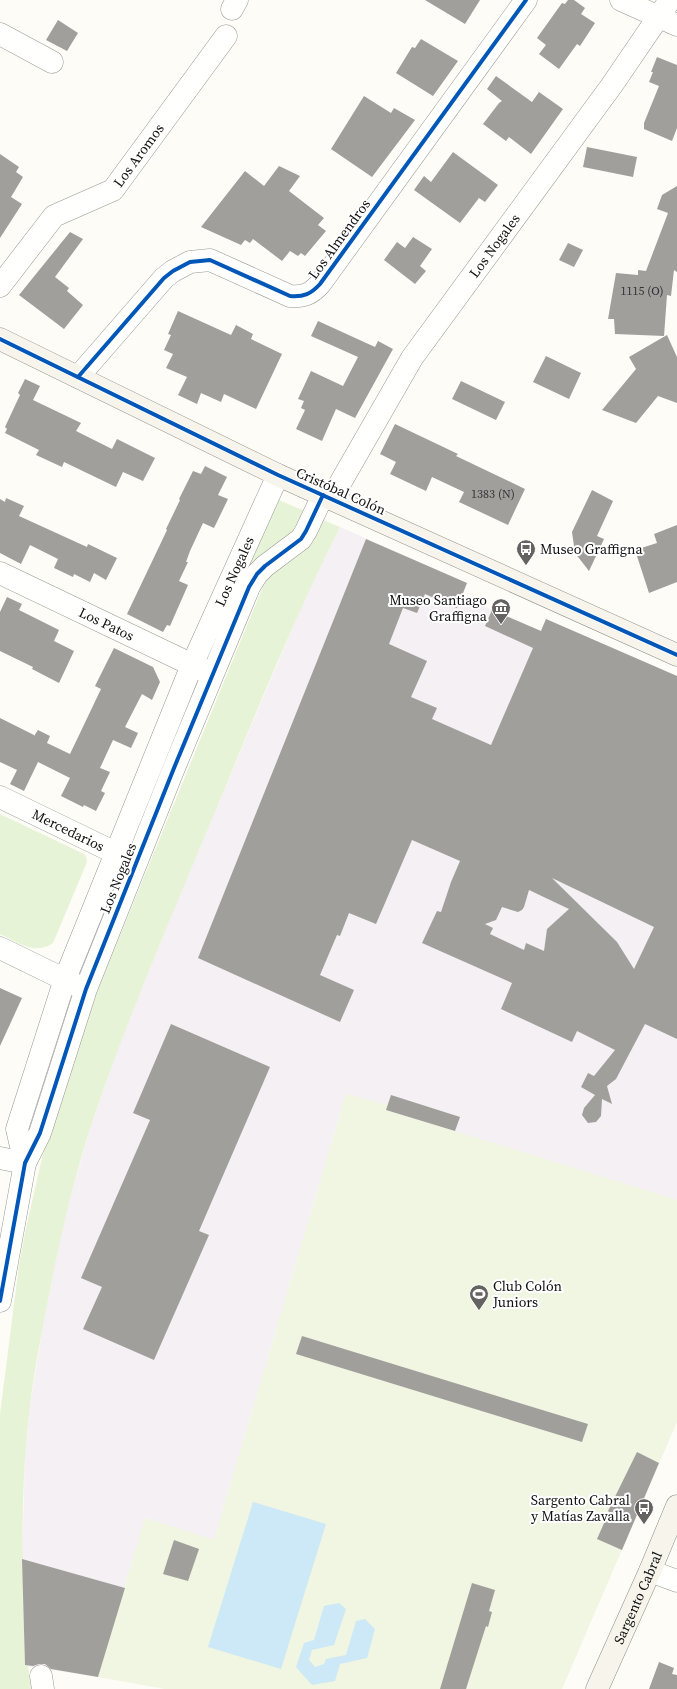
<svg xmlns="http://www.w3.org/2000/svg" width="677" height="1689" font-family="'Source Serif 4',serif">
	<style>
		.industrial { fill: #f5f0f3 }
		.green { fill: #e7f3d7 }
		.pitch { fill: #f0f6e1 }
		.water { fill: #cde8f7 }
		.building { fill: #a19f9c; fill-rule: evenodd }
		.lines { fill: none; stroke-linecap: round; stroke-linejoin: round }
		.street-casing { stroke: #979795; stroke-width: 23 }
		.secondary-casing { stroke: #8e8d8b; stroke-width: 23 }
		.street { stroke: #fffffe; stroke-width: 22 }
		.secondary { stroke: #f6f4eb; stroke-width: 22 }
		.cycleway-casing { stroke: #fff; stroke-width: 6 }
		.cycleway { stroke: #0057b8; stroke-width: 4 }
		.labels { text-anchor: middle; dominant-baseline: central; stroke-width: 4; stroke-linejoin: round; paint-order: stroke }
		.number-label { font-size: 12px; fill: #353434 }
		.street-label { font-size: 14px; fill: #111; stroke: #fff }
		.poi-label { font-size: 14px; fill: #111; stroke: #fff; text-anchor: start }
	</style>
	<rect width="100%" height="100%" fill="#fdfcf7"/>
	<path class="industrial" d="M340,527L467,583L462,597L540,631L546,619L677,676V1200L386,1110L346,1094L214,1540L145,1518L98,1677L25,1666L22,1559L25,1457L30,1406L42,1331L63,1222L90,1129L122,1037L174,909L311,584Z"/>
	<g class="green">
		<path d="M279,500L307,512L210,655H209Z"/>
		<path d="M323,520L340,527C292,622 253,721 212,819C170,920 126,1021 91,1126C73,1181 60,1238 49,1295C42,1332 34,1370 30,1407C19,1493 23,1579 25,1665L28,1666L31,1689H0V1414L19,1265L26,1228L42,1158L81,1035L103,977L264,584C275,569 284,567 298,556C310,546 317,534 323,520Z"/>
		<path d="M0,814L82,853L86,856L87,862L53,943C35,956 17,942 0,934Z"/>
	</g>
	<path class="pitch" d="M346,1094L388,1105L387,1110L677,1200V1422L562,1689H165L98,1677L145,1518L214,1540Z"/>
	<g class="water">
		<path d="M253,1502L326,1524L281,1669L208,1647Z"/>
		<path d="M339,1603L346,1609L334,1645L312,1650L309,1660L315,1667L324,1664L326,1659L346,1655L356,1621L365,1619L375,1629L367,1658L340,1664L335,1681L312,1685L296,1667L304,1643L314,1640L324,1606Z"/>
	</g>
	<g class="building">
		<path d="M425,0H480L465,24Z"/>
		<path d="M568,0H574L585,8L581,14L595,23L580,46L577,44L559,69L539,54L546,45L537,38L562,3L565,4Z"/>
		<path d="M58,20L78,33L67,51L46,40Z"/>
		<path d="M421,39L458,61L433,96L396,73L412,47L415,48Z"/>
		<path d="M657,57L677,65V128L672,141L644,129V123L659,86L649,82L653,72H651Z"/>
		<path d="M496,76L532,102L539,92L563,109L531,154L509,137L506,141L483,124L499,103L502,101L487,89Z"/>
		<path d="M364,96L391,113L394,108L415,120L372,177L331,149Z"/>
		<path d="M587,147L637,157L633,177L583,167Z"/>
		<path d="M453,152L498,185L485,202L479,198L460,223L414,190L424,176L431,182Z"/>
		<path d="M0,154L19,167L16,172L23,177L11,197L22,204L0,238Z"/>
		<path d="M279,166L300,176L289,191L324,218L318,225L326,231L305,256L301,253L298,256L290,251L282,261L253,239L250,243L245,240L241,245L201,227L245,171L264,186Z"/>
		<path d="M677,186V272L674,270L671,296L667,295L664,336L615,334L614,319H608L616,273L638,275V270L646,271L668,213L657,209L662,195Z"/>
		<path d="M70,232L83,239L55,277L69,288L67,291L83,305L64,329L19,295Z"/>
		<path d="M413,237L432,249L420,266L426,271L415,284L384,260L397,242L405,248Z"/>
		<path d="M568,243L583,250L574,267L559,260Z"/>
		<path d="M178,311L231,335L236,325L253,334L251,339L282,354L256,409L224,394L221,402L201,393L197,404L178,395L187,377L166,368L173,354L164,350L171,335L168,334Z"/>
		<path d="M318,321L375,347L378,341L393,349L355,418L336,409L322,441L296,429L305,410L301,408L304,401L298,399L311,371L343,386L358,357L311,336Z"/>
		<path d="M667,335L677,357V403L658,396L636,423L602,410L636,369L629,357Z"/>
		<path d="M546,356L581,373L569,399L533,382Z"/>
		<path d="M25,379L40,386L33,400L81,423L76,431L112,449L117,439L155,458L143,481L123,472L116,487L64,462L62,467L36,455L39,450L5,433L7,429L5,427L20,395L18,393Z"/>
		<path d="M461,381L505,402L496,420L452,399Z"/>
		<path d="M395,424L458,454L456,456L525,489L508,525L459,502L464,492L432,477L426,491L390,474L396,462L380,454Z"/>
		<path d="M205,466L227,477L218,495L228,499L214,528L203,523L190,551L186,562H188L179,581L188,585L170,626L167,625L163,632L127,614L167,530L166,529L180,500L179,499L193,471L201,474Z"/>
		<path d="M592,490L613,501L597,536L604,539L589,571L575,553L572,532Z"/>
		<path d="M6,498L24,506L19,516L87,547L88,544L117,558L106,580L94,573L90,582L74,574L73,577L54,568L58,559L30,545L21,564L0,553V499L5,502Z"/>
		<path d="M677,525V582L649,593L635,550L657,543L654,534Z"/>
		<path d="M366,539L467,583L457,608L425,594L417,613L403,608L389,644L427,661L411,697L437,708L432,719L491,745L533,648L485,626L492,610L541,631L546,619L677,676V1039L645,1024L616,1079L607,1086L612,1104L602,1099L601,1116L596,1122L588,1123L582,1115L584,1108L595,1095L581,1087L588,1073L594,1076L615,1050L577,1031L572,1042L501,1009L512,983L422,943L437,911L441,912L451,882L460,861L412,840L376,924L349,913L340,936L337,935L320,975L354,990L340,1022L198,958ZM552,878L654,927L634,969L617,942ZM529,890L569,909L547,929L544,951L526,943L524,950L490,934L493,928L485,924L496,920L502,907L518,912L522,910L524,907Z"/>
		<path d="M7,597L22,604L19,610L59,630L54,641L74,651L59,683L32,669L33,667L0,651V612Z"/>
		<path d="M114,648L153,667L160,682L152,700L142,694L125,727L138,733L131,748L113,740L100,768L110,772L101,791L105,793L96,811L84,805L83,807L61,796L70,778L38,762L24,791L10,784L17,770L0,762V718L34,735V736L38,730L50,736L47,743L70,754L101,689L95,686Z"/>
		<path d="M0,988L22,998L0,1046Z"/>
		<path d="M171,1024L270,1067L199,1231L209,1235L154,1360L83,1329L102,1287L81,1278L150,1120L133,1113Z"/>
		<path d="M391,1095L460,1117L455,1131L386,1110Z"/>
		<path d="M302,1336L588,1424L582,1442L296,1354Z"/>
		<path d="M637,1452L659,1463L622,1550L597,1539L609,1512L608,1511Z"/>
		<path d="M174,1540L199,1549L188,1581L163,1574Z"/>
		<path d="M22,1559L125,1588L98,1677L51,1669L45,1664H39L33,1666L25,1665Z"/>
		<path d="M472,1583L495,1590L489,1611L492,1612L488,1627L486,1626L466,1689H440Z"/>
		<path d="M659,1662L674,1668L672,1674L677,1675V1689H649Z"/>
	</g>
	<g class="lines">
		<defs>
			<g id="street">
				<path d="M621,0L677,25"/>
				<path d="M232,9L237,0"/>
				<path d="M0,34L52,62"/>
				<path id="s1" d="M0,286L54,216L113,190L226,36"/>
				<path d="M78,377L164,278L173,271L190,262L210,260L290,296C304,297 311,294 320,284L526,0"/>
				<path id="s2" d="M331,499L412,358L612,85L670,0"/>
				<path id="s3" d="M0,573L205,671"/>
				<path id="s4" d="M0,797L128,859"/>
				<path d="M0,948L78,986"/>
				<path d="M0,1158L25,1163"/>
				<path id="s5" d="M25,1163L17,1129L65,979L192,665L278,475"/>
				<path d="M0,1301L25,1163L40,1133L86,989L174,768L249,587L257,574L265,566L301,539L306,531L323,495"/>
				<path d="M650,1571L677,1581"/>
				<path d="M41,1676L43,1689"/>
			</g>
			<g id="secondary">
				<path d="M0,339L278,475L677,655"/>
				<path id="s6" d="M597,1689L650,1571L677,1506"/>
			</g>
		</defs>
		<use href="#street" class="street-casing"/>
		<use href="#secondary" class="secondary-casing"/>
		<use href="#street" class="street"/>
		<use href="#secondary" class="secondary"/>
		<defs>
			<g id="cycleway">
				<path d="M0,339L278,475L677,655"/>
				<path d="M78,377L164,278L173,271L190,262L210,260L290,296C304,297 311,294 320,284L526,0"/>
				<path d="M0,1301L25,1163L40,1133L86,989L174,768L249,587L257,574L265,566L301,539L306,531L323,495"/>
			</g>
		</defs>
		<use href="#cycleway" class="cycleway-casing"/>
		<use href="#cycleway" class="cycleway"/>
	</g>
	<defs>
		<symbol id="bus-pin" viewBox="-11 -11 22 30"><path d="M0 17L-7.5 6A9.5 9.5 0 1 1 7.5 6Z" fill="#646362" stroke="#fff"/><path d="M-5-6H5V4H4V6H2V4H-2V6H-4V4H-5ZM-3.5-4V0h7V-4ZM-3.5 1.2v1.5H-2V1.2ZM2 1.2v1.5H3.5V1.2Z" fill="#fff"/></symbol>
		<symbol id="museum-pin" viewBox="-11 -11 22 30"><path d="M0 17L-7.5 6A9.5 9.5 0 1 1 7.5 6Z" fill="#646362" stroke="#fff"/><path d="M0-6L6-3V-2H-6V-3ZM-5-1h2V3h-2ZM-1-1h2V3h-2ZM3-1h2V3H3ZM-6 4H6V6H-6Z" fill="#fff"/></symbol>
		<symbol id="stadium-pin" viewBox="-11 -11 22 30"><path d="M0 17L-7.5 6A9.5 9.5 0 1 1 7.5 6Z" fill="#646362" stroke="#fff"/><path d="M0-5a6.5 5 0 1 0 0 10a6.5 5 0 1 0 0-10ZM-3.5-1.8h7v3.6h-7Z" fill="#fff"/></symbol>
	</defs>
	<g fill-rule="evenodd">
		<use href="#bus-pin" x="515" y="538" width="22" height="30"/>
		<use href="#museum-pin" x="490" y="597" width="22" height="30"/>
		<use href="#stadium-pin" x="468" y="1283" width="22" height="30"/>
		<use href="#bus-pin" x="633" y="1497" width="22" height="30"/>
	</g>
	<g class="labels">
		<g class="number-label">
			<text x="642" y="291">1115 (O)</text>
			<text x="493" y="494">1383 (N)</text>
		</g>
		<g class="street-label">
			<text stroke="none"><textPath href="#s1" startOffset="196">Los Aromos</textPath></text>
			<text transform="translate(339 239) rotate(-54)">Los Almendros</text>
			<text stroke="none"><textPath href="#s2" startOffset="302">Los Nogales</textPath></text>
			<text transform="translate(341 491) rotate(24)">Cristóbal Colón</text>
			<text stroke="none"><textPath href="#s5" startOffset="634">Los Nogales</textPath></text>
			<text stroke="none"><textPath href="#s3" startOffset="118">Los Patos</textPath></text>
			<text stroke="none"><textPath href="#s4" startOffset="76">Mercedarios</textPath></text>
			<text transform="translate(118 878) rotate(-68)">Los Nogales</text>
			<text stroke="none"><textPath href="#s6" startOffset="100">Sargento Cabral</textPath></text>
		</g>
		<g class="poi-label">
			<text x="540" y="549">Museo Graffigna</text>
			<text x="487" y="600" text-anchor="end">Museo Santiago<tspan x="487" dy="16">Graffigna</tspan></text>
			<text x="493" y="1286">Club Colón<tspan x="493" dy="16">Juniors</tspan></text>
			<text x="630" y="1500" text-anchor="end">Sargento Cabral<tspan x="630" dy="16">y Matías Zavalla</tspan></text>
		</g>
	</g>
</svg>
